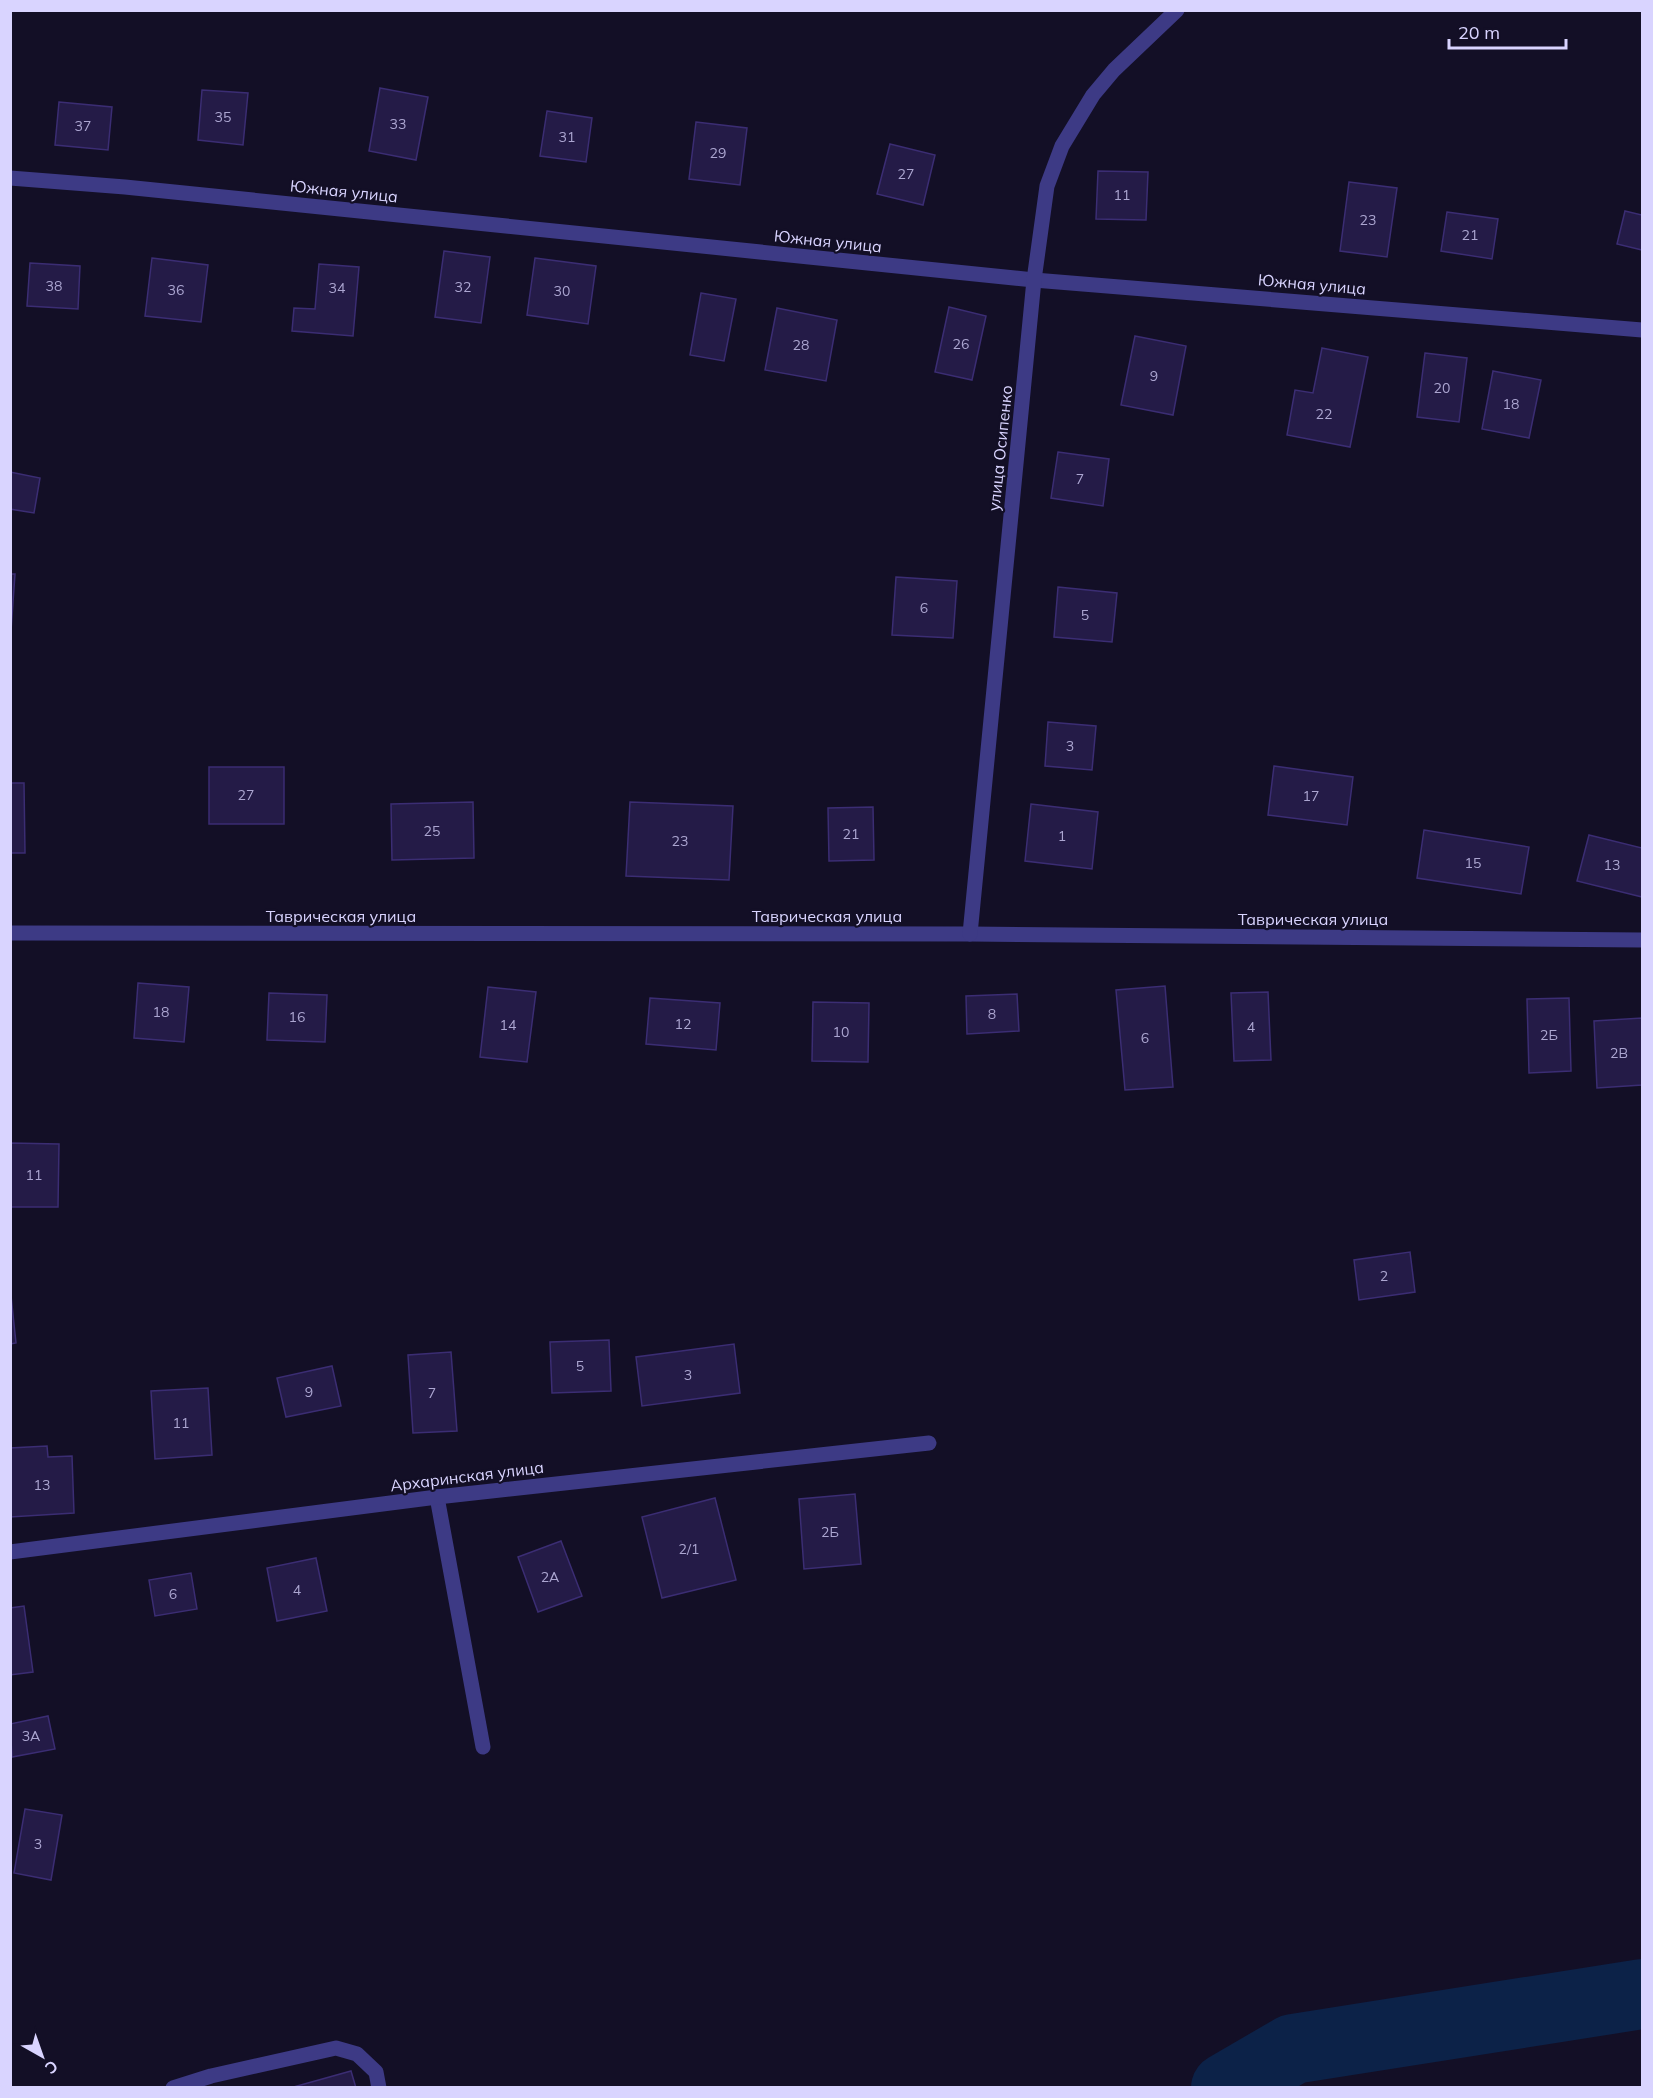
<svg xmlns="http://www.w3.org/2000/svg" width="1653" height="2098" font-family="Mulish,sans-serif">
	<style>
		.lines { fill: none; stroke-linecap: round; stroke-linejoin: round }
		.river { stroke: #0c2248; stroke-width: 70 }
		.building { fill: #241b47; stroke: #3b2d73; stroke-width: 1.5 }
		.minor { stroke: #3d3a85; stroke-width: 15 }
		.labels { text-anchor: middle; dominant-baseline: central; stroke-width: 4.5; stroke-linejoin: round; paint-order: stroke }
		.number-label { font-size: 14px; fill: #aca6d1 }
		.street-label { font-size: 16px; fill: #d9d4ff; stroke: #130f26 }
	</style>
	<rect width="100%" height="100%" fill="#130f26"/>
	<g class="lines">
		<path class="river" d="M1226,2088L1293,2049L1642,1994"/>
	</g>
	<g class="building">
		<path d="M380,88L428,97L416,160L369,151Z"/>
		<path d="M202,90L248,93L243,145L198,140Z"/>
		<path d="M59,102L112,107L108,150L55,145Z"/>
		<path d="M547,111L592,118L586,162L540,156Z"/>
		<path d="M696,122L747,128L740,185L689,179Z"/>
		<path d="M890,144L935,155L923,205L877,194Z"/>
		<path d="M1098,171L1148,172L1146,220L1096,219Z"/>
		<path d="M1349,182L1397,188L1387,257L1340,251Z"/>
		<path d="M1625,211L1642,215V250L1617,244Z"/>
		<path d="M1447,212L1498,219L1492,259L1441,251Z"/>
		<path d="M444,251L490,257L481,323L435,317Z"/>
		<path d="M152,258L208,265L201,322L145,316Z"/>
		<path d="M535,258L596,266L588,324L527,315Z"/>
		<path d="M30,263L80,266L78,309L27,306Z"/>
		<path d="M319,264L359,267L353,336L292,331L294,308L315,309Z"/>
		<path d="M701,293L736,299L724,361L690,355Z"/>
		<path d="M949,307L986,316L972,380L935,372Z"/>
		<path d="M777,308L837,320L826,381L765,370Z"/>
		<path d="M1135,336L1186,346L1173,415L1121,405Z"/>
		<path d="M1322,348L1368,357L1350,447L1287,435L1295,390L1313,393Z"/>
		<path d="M1425,353L1467,358L1459,422L1417,417Z"/>
		<path d="M1493,371L1541,380L1529,438L1482,429Z"/>
		<path d="M1058,452L1109,459L1103,506L1051,498Z"/>
		<path d="M10,472L40,478L34,513L10,509Z"/>
		<path d="M10,574H15L10,645Z"/>
		<path d="M896,577L957,581L953,638L892,635Z"/>
		<path d="M1058,587L1117,593L1112,642L1054,637Z"/>
		<path d="M1048,722L1096,726L1092,770L1045,766Z"/>
		<path d="M1274,766L1353,777L1347,825L1268,815Z"/>
		<rect x="209" y="767" width="75" height="57"/>
		<path d="M10,783H24L25,853H10Z"/>
		<path d="M473,802L474,858L392,860L391,804Z"/>
		<path d="M630,802L733,806L729,880L626,876Z"/>
		<path d="M1031,804L1098,812L1092,869L1025,861Z"/>
		<path d="M873,807L874,860L829,861L828,808Z"/>
		<path d="M1424,830L1529,847L1521,894L1417,878Z"/>
		<path d="M1589,835L1642,848V897L1577,881Z"/>
		<path d="M138,983L189,987L184,1042L134,1038Z"/>
		<path d="M1165,986L1173,1087L1125,1090L1116,990Z"/>
		<path d="M488,987L536,992L527,1062L480,1057Z"/>
		<path d="M1268,992L1271,1060L1234,1061L1231,993Z"/>
		<path d="M269,993L327,995L325,1042L267,1040Z"/>
		<path d="M1017,994L1019,1031L967,1034L966,996Z"/>
		<path d="M650,998L720,1003L716,1050L646,1044Z"/>
		<path d="M1569,998L1571,1071L1529,1073L1527,999Z"/>
		<path d="M813,1002L869,1003L868,1062L812,1061Z"/>
		<path d="M1642,1018V1085L1597,1088L1594,1021Z"/>
		<path d="M10,1143L59,1144L58,1207H10Z"/>
		<path d="M1410,1252L1415,1292L1359,1300L1354,1260Z"/>
		<path d="M10,1286L16,1343L10,1344Z"/>
		<path d="M609,1340L611,1391L552,1393L550,1342Z"/>
		<path d="M734,1344L740,1393L642,1406L636,1357Z"/>
		<path d="M451,1352L457,1431L413,1433L408,1355Z"/>
		<path d="M332,1366L341,1406L286,1417L277,1378Z"/>
		<path d="M208,1388L212,1455L155,1459L151,1391Z"/>
		<path d="M47,1446L48,1457L72,1456L74,1513L10,1517V1448Z"/>
		<path d="M855,1494L861,1564L804,1569L799,1499Z"/>
		<path d="M715,1498L736,1580L662,1598L642,1517Z"/>
		<path d="M561,1541L582,1596L538,1612L518,1557Z"/>
		<path d="M316,1558L327,1611L277,1621L267,1568Z"/>
		<path d="M191,1573L197,1609L155,1616L149,1580Z"/>
		<path d="M24,1606L33,1672L10,1675V1608Z"/>
		<path d="M48,1716L55,1749L12,1757L10,1724Z"/>
		<path d="M25,1809L62,1815L51,1880L14,1873Z"/>
		<path d="M351,2071L356,2088H290Z"/>
	</g>
	<g class="lines">
		<g class="minor">
			<path d="M10,178L125,187L1034,280L1642,330"/>
			<path d="M10,933L970,934L1642,940"/>
			<path d="M970,934L1034,280L1047,186L1062,146L1093,95L1114,70L1177,10"/>
			<path d="M437,1497L483,1747"/>
			<path d="M10,1552L437,1497L929,1443"/>
			<path d="M173,2088L211,2076L336,2048L357,2054L376,2072L379,2088"/>
		</g>
	</g>
	<g class="labels">
		<g class="number-label">
			<text x="223" y="117">35</text>
			<text x="398" y="124">33</text>
			<text x="83" y="126">37</text>
			<text x="567" y="137">31</text>
			<text x="718" y="153">29</text>
			<text x="906" y="174">27</text>
			<text x="1122" y="195">11</text>
			<text x="1368" y="220">23</text>
			<text x="1470" y="235">21</text>
			<text x="54" y="286">38</text>
			<text x="463" y="287">32</text>
			<text x="337" y="288">34</text>
			<text x="176" y="290">36</text>
			<text x="562" y="291">30</text>
			<text x="961" y="344">26</text>
			<text x="801" y="345">28</text>
			<text x="1154" y="376">9</text>
			<text x="1442" y="388">20</text>
			<text x="1511" y="404">18</text>
			<text x="1324" y="414">22</text>
			<text x="1080" y="479">7</text>
			<text x="924" y="608">6</text>
			<text x="1085" y="615">5</text>
			<text x="1070" y="746">3</text>
			<text x="246" y="795">27</text>
			<text x="1311" y="796">17</text>
			<text x="432" y="831">25</text>
			<text x="851" y="834">21</text>
			<text x="1062" y="836">1</text>
			<text x="680" y="841">23</text>
			<text x="1473" y="863">15</text>
			<text x="1612" y="865">13</text>
			<text x="161" y="1012">18</text>
			<text x="992" y="1014">8</text>
			<text x="297" y="1017">16</text>
			<text x="683" y="1024">12</text>
			<text x="508" y="1025">14</text>
			<text x="1251" y="1027">4</text>
			<text x="841" y="1032">10</text>
			<text x="1549" y="1035">2Б</text>
			<text x="1145" y="1038">6</text>
			<text x="1619" y="1053">2В</text>
			<text x="34" y="1175">11</text>
			<text x="1384" y="1276">2</text>
			<text x="580" y="1366">5</text>
			<text x="688" y="1375">3</text>
			<text x="309" y="1392">9</text>
			<text x="432" y="1393">7</text>
			<text x="181" y="1423">11</text>
			<text x="42" y="1485">13</text>
			<text x="830" y="1532">2Б</text>
			<text x="689" y="1549">2/1</text>
			<text x="550" y="1577">2А</text>
			<text x="297" y="1590">4</text>
			<text x="173" y="1594">6</text>
			<text x="31" y="1736">3А</text>
			<text x="38" y="1844">3</text>
		</g>
		<g class="street-label">
			<text transform="translate(344 191) rotate(6)">Южная улица</text>
			<text transform="translate(828 241) rotate(6)">Южная улица</text>
			<text transform="translate(1312 284) rotate(5)">Южная улица</text>
			<text transform="translate(1000 448) rotate(-84)">улица Осипенко</text>
			<text x="341" y="916">Таврическая улица</text>
			<text x="827" y="916">Таврическая улица</text>
			<text x="1313" y="919">Таврическая улица</text>
			<text transform="translate(467 1476) rotate(-7)">Архаринская улица</text>
		</g>
	</g>
	<rect width="1653" height="2098" fill="none" stroke="#d9d4ff" stroke-width="24"/>
	<g transform="translate(42 2056) rotate(140)" stroke="#130f26" stroke-width="4.5" paint-order="stroke">
	<path d="M0-4.5L10 22L0 15L-10 22Z" fill="#d9d4ff"/>
	<text y="-9" font-size="16" font-weight="bold" text-anchor="middle" fill="#d9d4ff">С</text>
	</g>
	<path d="M1449 39v9h117v-9" fill="none" stroke="#d9d4ff" stroke-width="3"/>
	<text x="1458" y="39" font-size="18" fill="#d9d4ff" stroke="#130f26" stroke-width="4.5" paint-order="stroke">20 m</text>
</svg>
